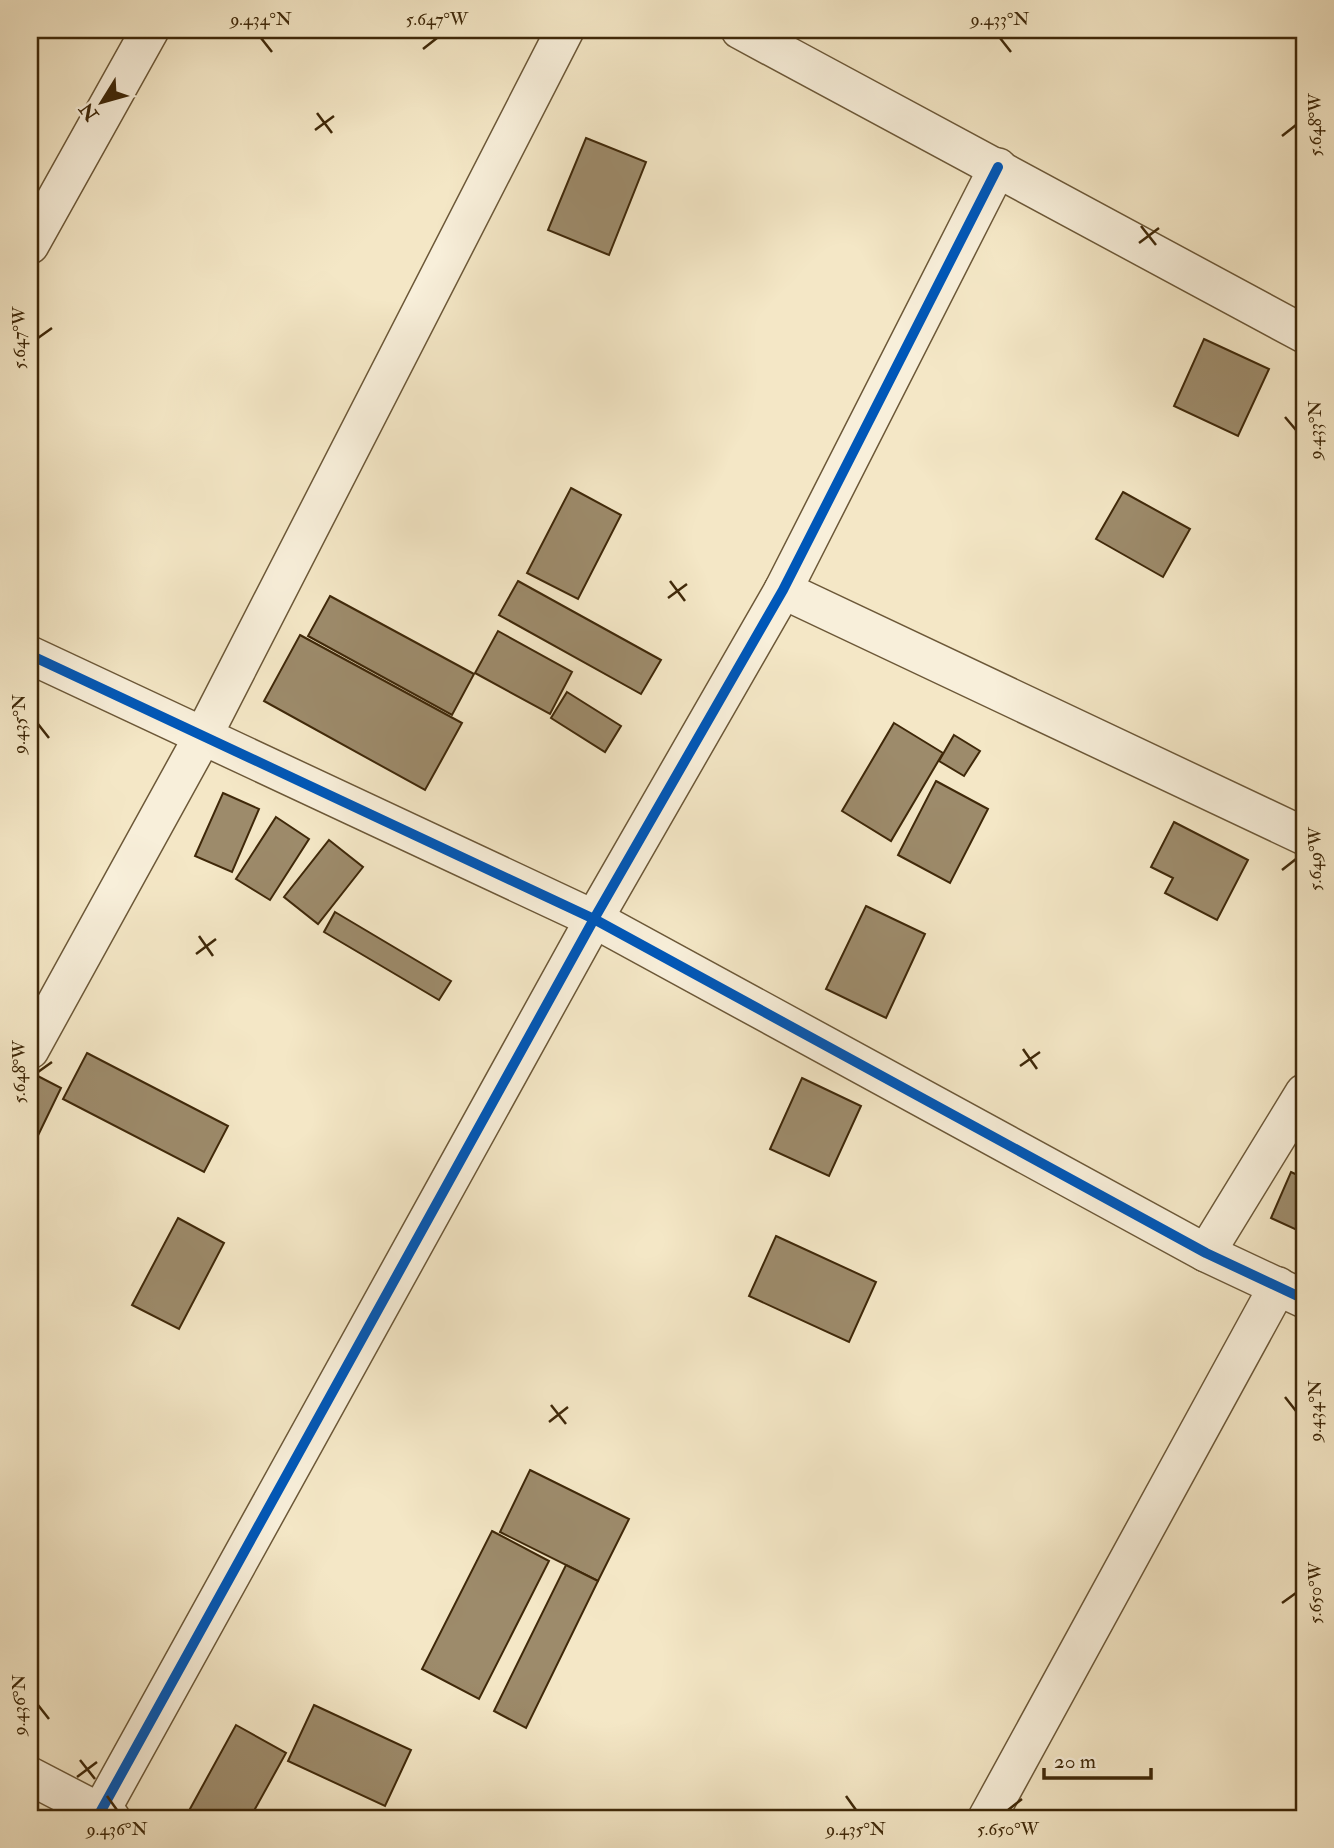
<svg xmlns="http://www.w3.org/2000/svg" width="1334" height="1848" font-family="'IM FELL Double Pica',serif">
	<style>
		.building { fill: #9d8b6b; stroke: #3f2809; stroke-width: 2 }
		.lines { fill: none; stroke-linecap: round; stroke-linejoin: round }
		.street-casing { stroke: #6c5838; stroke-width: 40 }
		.street { stroke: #f8efda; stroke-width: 37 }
		.cycleway-casing { stroke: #f8efda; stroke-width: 15 }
		.cycleway { stroke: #0057b8; stroke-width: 10 }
		.ticks { fill: none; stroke: #3f2809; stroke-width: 2.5 }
		.neatline { fill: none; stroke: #3f2809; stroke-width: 2.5 }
		.ticks-label { font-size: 18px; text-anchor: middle; fill: #3f2809 }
	</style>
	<rect width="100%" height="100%" fill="#f4e7c6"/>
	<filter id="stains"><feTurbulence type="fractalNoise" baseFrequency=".00286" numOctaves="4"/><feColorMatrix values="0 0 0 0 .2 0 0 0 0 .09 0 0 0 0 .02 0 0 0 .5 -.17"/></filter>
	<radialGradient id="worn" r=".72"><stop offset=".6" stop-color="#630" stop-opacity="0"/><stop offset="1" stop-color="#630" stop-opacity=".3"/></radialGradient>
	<g class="building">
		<path d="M586,138L646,162L609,255L548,230Z"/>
		<path d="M1204,339L1269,369L1238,436L1174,406Z"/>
		<path d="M571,488L621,515L578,599L527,573Z"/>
		<path d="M1123,492L1190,529L1163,577L1096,539Z"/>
		<path d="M518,581L661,660L641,694L499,615Z"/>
		<path d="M330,596L474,674L452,715L308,636Z"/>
		<path d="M498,631L572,672L550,714L475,673Z"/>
		<path d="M300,635L462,723L425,790L264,701Z"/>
		<path d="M567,692L621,726L605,752L551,718Z"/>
		<path d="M894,723L943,753L891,841L842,811Z"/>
		<path d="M954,735L980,751L964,776L939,761Z"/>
		<path d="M936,781L988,809L950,883L898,855Z"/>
		<path d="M223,793L259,809L232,872L195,856Z"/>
		<path d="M276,817L309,839L270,900L236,879Z"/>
		<path d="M1174,822L1248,860L1217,920L1165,893L1173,878L1151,867Z"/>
		<path d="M329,840L363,867L318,924L284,897Z"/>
		<path d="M866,906L925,934L886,1018L826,989Z"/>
		<path d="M335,912L451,981L439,1000L324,932Z"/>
		<path d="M87,1053L228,1126L204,1172L63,1099Z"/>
		<path d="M30,1072L61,1088L30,1152Z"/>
		<path d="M802,1078L861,1106L829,1176L770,1149Z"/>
		<path d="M1291,1172L1304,1178V1213L1297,1230L1271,1218Z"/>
		<path d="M178,1218L224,1243L179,1329L132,1305Z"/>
		<path d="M776,1236L876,1282L849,1342L749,1296Z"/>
		<path d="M530,1470L629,1519L598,1581L500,1532Z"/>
		<path d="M492,1531L549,1561L479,1699L422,1669Z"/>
		<path d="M566,1565L598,1581L526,1728L494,1711Z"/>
		<path d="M314,1705L411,1750L385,1806L288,1761Z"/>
		<path d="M236,1725L286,1753L250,1818H185Z"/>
	</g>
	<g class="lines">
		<defs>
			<g id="street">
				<path d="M740,30L1304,334"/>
				<path d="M30,245L150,30"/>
				<path d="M783,590L1304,836"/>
				<path d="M30,655L594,919L1206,1253L1304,1299"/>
				<path d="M30,1050L203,736L565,30"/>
				<path d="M1206,1253L1304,1093"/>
				<path d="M30,1776L111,1818"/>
				<path d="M97,1818L594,919L783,590L998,167"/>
				<path d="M987,1818L1278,1286"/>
			</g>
		</defs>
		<use href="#street" class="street-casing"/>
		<use href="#street" class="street"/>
		<defs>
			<g id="cycleway">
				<path d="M30,655L594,919L1206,1253L1304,1299"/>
				<path d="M97,1818L594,919L783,590L998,167"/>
			</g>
		</defs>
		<use href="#cycleway" class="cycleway-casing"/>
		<use href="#cycleway" class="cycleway"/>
	</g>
	<path class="ticks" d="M261,38L272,52M1000,38L1011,52M423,49L437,38M317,113L332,133M315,130L334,116M1282,136L1296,125M1141,226L1156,245M1139,243L1159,228M38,338L52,328M1285,417L1296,430M670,581L685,601M668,598L687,584M38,724L49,738M1282,870L1296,859M199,936L213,956M196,954L216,939M1023,1049L1037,1069M1020,1066L1040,1052M38,1072L52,1062M1285,1397L1296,1411M551,1405L566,1424M549,1422L568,1407M1282,1603L1296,1593M38,1705L49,1719M80,1760L95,1779M77,1777L97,1762M107,1796L117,1810M846,1796L856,1810M1008,1810L1022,1799"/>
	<rect width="1334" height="1848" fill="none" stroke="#f4e7c6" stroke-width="77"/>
	<g transform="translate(102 102) rotate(233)" stroke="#f8efda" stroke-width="5" paint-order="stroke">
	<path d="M0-5L12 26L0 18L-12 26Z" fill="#3f2809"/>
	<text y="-10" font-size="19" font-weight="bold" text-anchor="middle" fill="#3f2809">N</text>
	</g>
	<path d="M1044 1768v10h107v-10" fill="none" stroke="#3f2809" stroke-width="3.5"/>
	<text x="1054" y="1768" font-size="21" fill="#3f2809" stroke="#f8efda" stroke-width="5" paint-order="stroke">20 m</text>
	<rect x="38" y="38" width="1258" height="1772" class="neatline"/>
	<g class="ticks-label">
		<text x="261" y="25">9.434°N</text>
		<text x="437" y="25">5.647°W</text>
		<text x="1000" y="25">9.433°N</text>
		<text transform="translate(1315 125) rotate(-90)" y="6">5.648°W</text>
		<text transform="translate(19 338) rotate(-90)" y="6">5.647°W</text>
		<text transform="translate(1315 430) rotate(-90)" y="6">9.433°N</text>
		<text transform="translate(19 724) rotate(-90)" y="6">9.435°N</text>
		<text transform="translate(1315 859) rotate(-90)" y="6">5.649°W</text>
		<text transform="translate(19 1072) rotate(-90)" y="6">5.648°W</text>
		<text transform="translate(1315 1411) rotate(-90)" y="6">9.434°N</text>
		<text transform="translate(1315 1593) rotate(-90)" y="6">5.650°W</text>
		<text transform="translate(19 1705) rotate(-90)" y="6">9.436°N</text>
		<text x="117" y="1835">9.436°N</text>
		<text x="856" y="1835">9.435°N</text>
		<text x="1008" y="1835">5.650°W</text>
	</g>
	<rect width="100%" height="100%" filter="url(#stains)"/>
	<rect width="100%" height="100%" fill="url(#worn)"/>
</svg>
